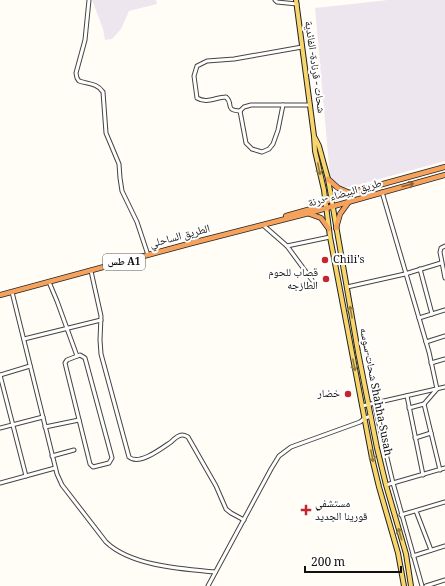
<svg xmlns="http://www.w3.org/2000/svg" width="445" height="586" font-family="Georgia,'Noto Naskh Arabic',serif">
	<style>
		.industrial { fill: #eee6ef }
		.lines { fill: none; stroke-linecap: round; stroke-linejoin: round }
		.minor-casing { stroke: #444; stroke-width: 5 }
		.major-casing { stroke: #222; stroke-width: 6 }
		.highway-casing { stroke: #222; stroke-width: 6 }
		.minor { stroke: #fff; stroke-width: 3 }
		.major { stroke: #f9d66b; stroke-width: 4 }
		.highway { stroke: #f5a25d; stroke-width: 4.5 }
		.oneway { stroke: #917d42 }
		.oneway2 { stroke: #8e613b }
		.poi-dot { fill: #c4262e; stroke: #fff; stroke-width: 1.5 }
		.labels { text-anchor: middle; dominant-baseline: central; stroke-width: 4; stroke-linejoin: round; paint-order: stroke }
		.shield { fill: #fff; stroke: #585858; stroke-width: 1 }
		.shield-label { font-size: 10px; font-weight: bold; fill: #111 }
		.street-label { font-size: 11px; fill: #111; stroke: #fff }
		.poi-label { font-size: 11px; fill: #111; stroke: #fff; text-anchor: start }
	</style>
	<rect width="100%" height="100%" fill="#fffdf5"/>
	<g class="industrial">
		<path d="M92,0H156L157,4L129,11L121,29L112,39L105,40L103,29Z"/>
		<path d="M388,0H445V161L350,187H342L330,177L315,8Z"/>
	</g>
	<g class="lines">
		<defs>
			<g id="minor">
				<path d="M89,0L85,40L76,73L77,78L79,81C88,84 97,83 103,92L106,133L119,164L120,178L122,191L137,222L148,255"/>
				<path d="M275,0L277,2L297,4"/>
				<path d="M240,111C224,110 234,104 226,97C216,97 207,104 197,98L194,76L197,66L207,61L234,59L302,47"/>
				<path d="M240,111L246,143L252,149L262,152L269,149L273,144L278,130L283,105"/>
				<path d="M240,111L244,107L251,105H310"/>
				<path d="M382,192L429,352L437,389L424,404L409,408"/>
				<path d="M263,225L287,246"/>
				<path d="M445,246L441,248L440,252L445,278"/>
				<path d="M420,269L432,314"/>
				<path d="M91,271L101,316L100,340L101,354L129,457C139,466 162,448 171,442C174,439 178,435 182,435C185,435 186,436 188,437L216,486L226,509L231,513L244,520"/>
				<path d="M312,280L287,246L330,237"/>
				<path d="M49,282L57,301L77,356"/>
				<path d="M347,287L405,274L441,263"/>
				<path d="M12,292L57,474L62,485L106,542C131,566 182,569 215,572"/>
				<path d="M419,318L445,310"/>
				<path d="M24,339L101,320"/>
				<path d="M426,342L445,336"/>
				<path d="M80,355L85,358L112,458L109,463L93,467L90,464L65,363L67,360Z"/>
				<path d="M431,363L445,359"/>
				<path d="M0,375L26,476"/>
				<path d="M0,375L30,366"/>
				<path d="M407,396L423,475"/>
				<path d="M374,403L393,483L422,586"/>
				<path d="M424,404L440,470"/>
				<path d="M362,406L445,387"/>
				<path d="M45,427L79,420"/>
				<path d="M0,428L43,417"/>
				<path d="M415,438L431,433"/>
				<path d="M52,456L74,450"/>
				<path d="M0,483L55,468"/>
				<path d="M386,485L445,468"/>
				<path d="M416,511L431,550"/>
				<path d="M401,515L445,502"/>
				<path d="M413,556L445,546"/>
				<path d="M208,586L271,469L279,456L291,447L360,422L365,418L371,416"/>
				<path d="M426,586L445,580"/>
			</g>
			<g id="major">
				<path d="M296,0L314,136L315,151L324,190L330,237L372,458L379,487L398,553L404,586"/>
				<path d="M315,138L319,146L328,179L358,352L377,448L386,485L406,554L411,586"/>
			</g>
			<g id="highway">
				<path d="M328,179L338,188L350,193"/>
				<path d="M310,214L321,218L329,229"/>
				<path d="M286,216L311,209L332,199L350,193L445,167"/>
				<path d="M336,228L340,214L348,203"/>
				<path d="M0,295L192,243L309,213L445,175"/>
			</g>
		</defs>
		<use href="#minor" class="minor-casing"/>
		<use href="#major" class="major-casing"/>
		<use href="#highway" class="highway-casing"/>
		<use href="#minor" class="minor"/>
		<use href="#major" class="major"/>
		<use href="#highway" class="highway"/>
	</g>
	<defs><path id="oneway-shaft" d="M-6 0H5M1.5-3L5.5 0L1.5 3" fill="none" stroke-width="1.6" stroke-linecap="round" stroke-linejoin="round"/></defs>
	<g class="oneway">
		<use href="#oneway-shaft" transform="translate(319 169) rotate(78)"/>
		<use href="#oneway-shaft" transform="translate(351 312) rotate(-100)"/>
		<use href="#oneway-shaft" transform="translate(354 365) rotate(79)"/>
		<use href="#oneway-shaft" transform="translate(372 456) rotate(79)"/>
		<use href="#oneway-shaft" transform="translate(400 534) rotate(-106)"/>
	</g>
	<use class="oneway2" href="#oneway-shaft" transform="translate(408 185) rotate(-15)"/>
	<g class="poi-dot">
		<circle cx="325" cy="260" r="4"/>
		<circle cx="326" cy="279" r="4"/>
		<circle cx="348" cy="394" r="4"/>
		<path d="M304 504h4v4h4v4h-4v4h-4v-4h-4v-4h4z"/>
	</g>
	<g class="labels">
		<rect class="shield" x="103" y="254" width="42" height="16" rx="3"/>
		<g class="shield-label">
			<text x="124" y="262">طس A1</text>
		</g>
		<g class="street-label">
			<text transform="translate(314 67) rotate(82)">شحات - قرنادة- الفائدية</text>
			<text transform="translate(345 194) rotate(-16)">طريق البيضاء -درنة</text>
			<text transform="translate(180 237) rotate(-15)">الطريق الساحلي</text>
			<text transform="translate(375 392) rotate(79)">شحات-سوسه Shahha-Susah</text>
		</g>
		<g class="poi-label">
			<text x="333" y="260">Chili's</text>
			<text x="318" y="273" text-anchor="end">قصاب للحوم<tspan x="318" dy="13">الطازجه</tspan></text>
			<text x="340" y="394" text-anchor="end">خضار</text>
			<text x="315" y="504">مستشفي<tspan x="315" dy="13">قورينا الجديد</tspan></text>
		</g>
	</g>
	<path d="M305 566v6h96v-6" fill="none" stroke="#111111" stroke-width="2"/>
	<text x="311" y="566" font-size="12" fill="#111111" stroke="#ffffff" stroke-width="3" paint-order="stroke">200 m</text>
</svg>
